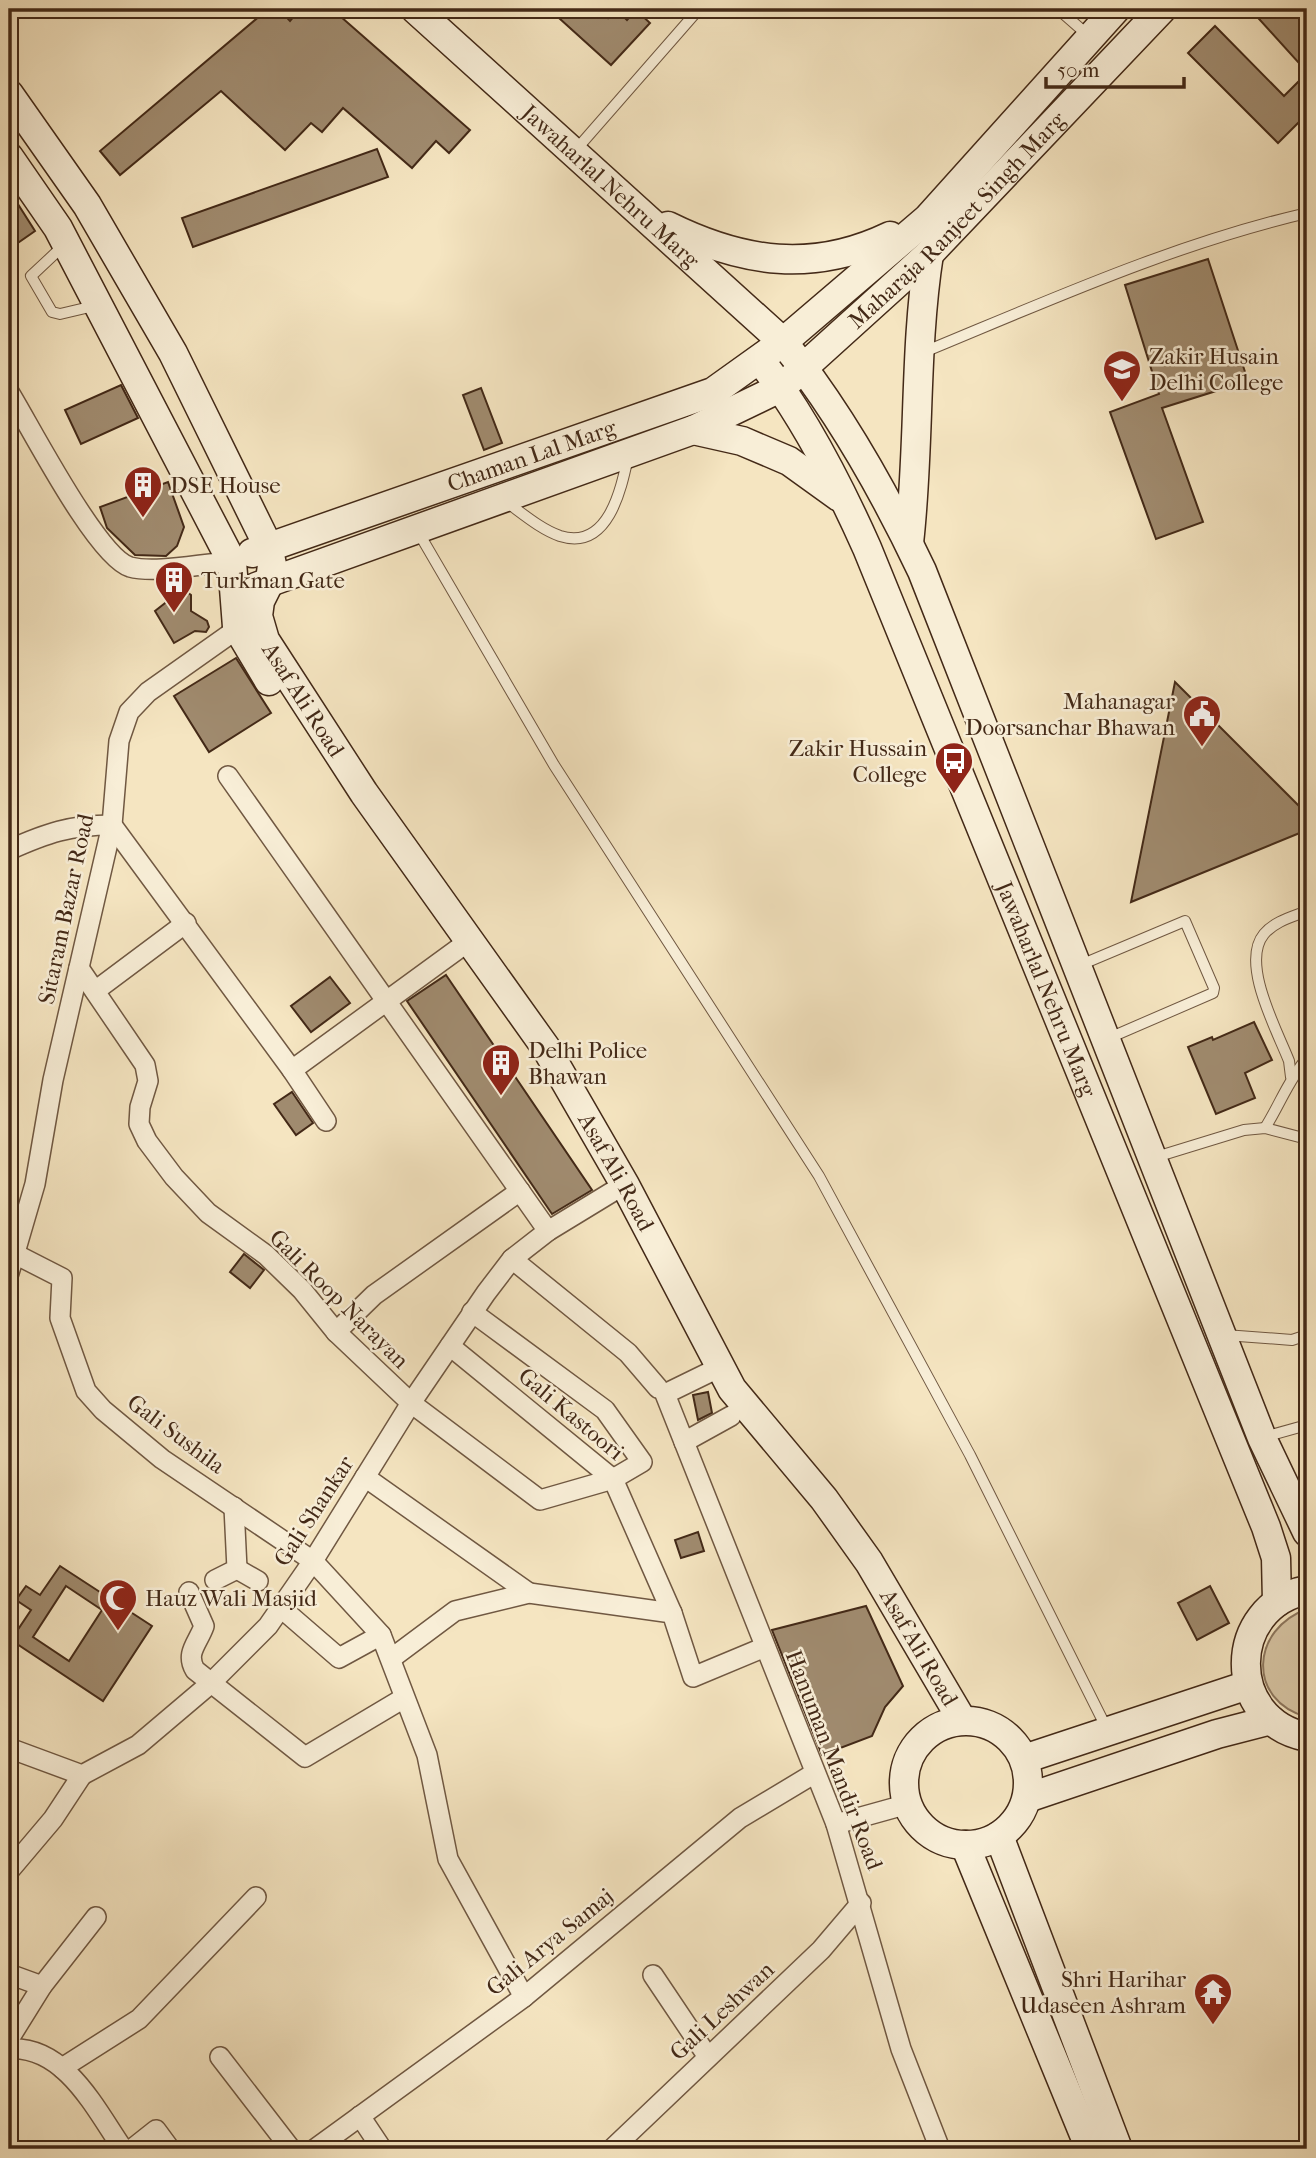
<svg xmlns="http://www.w3.org/2000/svg" width="1316" height="2158" font-family="'IM FELL French Canon',serif">
	<style>
		.green { fill: #d7c5a4; stroke: #8d775e; stroke-width: 2 }
		.building { fill: #a08b6f; stroke: #432917; stroke-width: 2; fill-rule: evenodd }
		.lines { fill: none; stroke-linecap: round; stroke-linejoin: round }
		.lane-casing { stroke: #705842; stroke-width: 12 }
		.street-casing { stroke: #705842; stroke-width: 22 }
		.secondary-casing { stroke: #432917; stroke-width: 31 }
		.lane { stroke: #f8eed7; stroke-width: 10 }
		.street { stroke: #f8eed7; stroke-width: 19 }
		.secondary { stroke: #f8eed7; stroke-width: 28 }
		.labels { text-anchor: middle; dominant-baseline: central; stroke-width: 5; stroke-linejoin: round; paint-order: stroke }
		.street-label { font-size: 23px; fill: #432917; stroke: #f8eed7 }
		.poi-label { font-size: 23px; fill: #432917; stroke: #f8eed7; text-anchor: start }
	</style>
	<rect width="100%" height="100%" fill="#f5e5c1"/>
	<filter id="stains"><feTurbulence type="fractalNoise" baseFrequency=".00286" numOctaves="4"/><feColorMatrix values="0 0 0 0 .2 0 0 0 0 .09 0 0 0 0 .02 0 0 0 .5 -.17"/></filter>
	<radialGradient id="worn" r=".72"><stop offset=".6" stop-color="#630" stop-opacity="0"/><stop offset="1" stop-color="#630" stop-opacity=".3"/></radialGradient>
	<path class="green" d="M1307,1609V1717C1246,1700 1251,1629 1307,1609Z"/>
	<g class="building">
		<path d="M268,9H279L290,21L300,9H332L470,130L449,153L436,141L412,168L343,108L322,132L311,123L285,150L221,91L120,175L100,151Z"/>
		<path d="M549,9H597L608,18L616,9L627,20L636,10L650,23L611,65Z"/>
		<path d="M1250,9H1307V72Z"/>
		<path d="M1215,26L1284,96L1307,73V114L1278,143L1188,53Z"/>
		<path d="M377,149L388,177L193,247L182,218Z"/>
		<path d="M9,190L35,231L9,249Z"/>
		<path d="M1208,259L1248,381L1162,408L1203,522L1156,539L1110,412L1159,394L1125,285Z"/>
		<path d="M121,385L138,418L81,444L65,410Z"/>
		<path d="M481,388L502,443L484,450L463,395Z"/>
		<path d="M168,482L184,527L177,546L166,556L135,555L107,528L100,507Z"/>
		<path d="M183,589L191,595V611L207,621L209,627L206,632L195,631L174,643L155,611Z"/>
		<path d="M236,658L271,713L209,752L174,696Z"/>
		<path d="M1175,682L1307,814V830L1131,902Z"/>
		<path d="M446,975L592,1190L552,1214L407,1001Z"/>
		<path d="M330,977L350,1003L311,1032L291,1006Z"/>
		<path d="M1254,1022L1272,1060L1245,1073L1255,1098L1216,1114L1188,1047L1212,1037L1213,1040Z"/>
		<path d="M292,1092L313,1123L296,1135L274,1104Z"/>
		<path d="M244,1254L264,1270L250,1288L230,1272Z"/>
		<path d="M708,1392L712,1413L698,1420L693,1395Z"/>
		<path d="M698,1532L704,1551L681,1558L675,1540Z"/>
		<path d="M60,1566L152,1626L103,1701L11,1640L31,1610L16,1600L26,1586L40,1595ZM66,1586L102,1610L69,1661L33,1637Z"/>
		<path d="M1210,1586L1229,1623L1197,1640L1178,1603Z"/>
		<path d="M866,1606L903,1686L885,1707L872,1736L822,1755L772,1630Z"/>
	</g>
	<g class="lines">
		<defs>
			<g id="lane">
				<path d="M1058,9L1090,37"/>
				<path d="M574,152L699,9"/>
				<path d="M63,246L31,276L52,312L60,314L94,306"/>
				<path d="M924,352C1050,300 1174,244 1307,213"/>
				<path d="M505,501C522,513 540,529 560,536C608,551 621,490 628,457"/>
				<path d="M417,530L554,765L819,1176L970,1455L1107,1729"/>
				<path d="M1078,966L1185,921L1214,988L1213,993L1109,1038"/>
				<path d="M1291,1077L1289,1061C1277,1030 1240,963 1264,934C1275,921 1292,917 1307,911"/>
				<path d="M1265,1128C1280,1104 1289,1079 1307,1058"/>
				<path d="M1156,1157L1244,1130L1265,1128L1307,1139"/>
				<path d="M1225,1335L1292,1340L1307,1335"/>
				<path d="M1264,1437L1307,1425"/>
			</g>
			<g id="street">
				<path d="M9,392C30,426 97,557 130,567C156,574 204,563 232,562"/>
				<path d="M228,776L548,1231"/>
				<path d="M9,850C47,833 70,825 112,825L292,1070L326,1121"/>
				<path d="M79,968L145,1065L148,1081L140,1107L139,1124L147,1141L174,1177L208,1213L266,1255L302,1290L336,1332L411,1403L540,1500L613,1479L642,1462L605,1410L472,1312"/>
				<path d="M95,991L186,923"/>
				<path d="M292,1070L458,949"/>
				<path d="M15,1254L62,1278L60,1318L86,1391L103,1410L162,1459L313,1561L381,1635L427,1755L448,1859L524,1997"/>
				<path d="M512,1259L628,1353L658,1388"/>
				<path d="M9,1273L35,1184L53,1080L112,825L119,741L129,712L148,692L247,622"/>
				<path d="M336,1332L374,1295L520,1191"/>
				<path d="M450,1346L613,1479L672,1613"/>
				<path d="M708,1373L665,1394L836,1824L901,2049L940,2149"/>
				<path d="M684,1442L731,1416"/>
				<path d="M365,1477L529,1593"/>
				<path d="M237,1569L258,1581"/>
				<path d="M215,1580L237,1569L234,1507"/>
				<path d="M189,1592L204,1626C198,1643 185,1653 195,1670L305,1757L404,1698"/>
				<path d="M280,1607L339,1658L381,1635"/>
				<path d="M392,1658L455,1611L529,1593L672,1613L693,1677L765,1647"/>
				<path d="M9,1748L82,1775L138,1745L210,1684L268,1626L313,1561L411,1403L486,1293L512,1259L548,1231L612,1192"/>
				<path d="M836,1824L908,1804"/>
				<path d="M9,1871L53,1819L82,1775"/>
				<path d="M9,1974L42,1986"/>
				<path d="M653,1975L708,2057"/>
				<path d="M9,2039L42,1986L96,1917"/>
				<path d="M9,2049C65,2045 96,2110 123,2149"/>
				<path d="M220,2057L291,2149"/>
				<path d="M62,2068L139,2019L256,1897"/>
				<path d="M360,2116L382,2149"/>
				<path d="M132,2149L156,2130L170,2149"/>
				<path d="M315,2149L524,1997L740,1818L815,1773"/>
				<path d="M612,2149L821,1950L861,1903"/>
			</g>
			<g id="secondary">
				<path id="s1" d="M415,9L783,342C839,411 884,491 922,571L1262,1438L1307,1532"/>
				<path id="s2" d="M9,94L87,205L173,353L268,546L272,565L270,581L260,601L258,616L265,640L364,793L546,1048L625,1185L732,1389L824,1499L869,1562L962,1720"/>
				<path d="M9,157L58,228L232,562L237,627L269,681"/>
				<path d="M668,226C743,263 813,273 890,236"/>
				<path id="s3" d="M760,360C804,416 838,483 867,548L1266,1527L1276,1558L1277,1602"/>
				<path d="M693,430L742,441L789,461L839,497"/>
				<path d="M909,543C920,447 914,349 929,254"/>
				<path id="s4" d="M252,553L713,392L783,342L927,219L1116,9"/>
				<path id="s5" d="M256,587L693,430L782,387L929,254L1162,9"/>
				<path d="M1307,1590C1226,1606 1225,1721 1307,1737"/>
				<circle cx="966" cy="1783" r="62"/>
				<path d="M1024,1759L1248,1685"/>
				<path d="M1027,1798L1217,1734L1271,1720"/>
				<path d="M999,1836L1118,2149"/>
				<path d="M965,1845L1090,2149"/>
			</g>
		</defs>
		<use href="#lane" class="lane-casing"/>
		<use href="#street" class="street-casing"/>
		<use href="#secondary" class="secondary-casing"/>
		<use href="#lane" class="lane"/>
		<use href="#street" class="street"/>
		<use href="#secondary" class="secondary"/>
	</g>
	<defs>
		<symbol id="university-pin" viewBox="-11 -11 22 30"><path d="M0 17L-7.5 6A9.5 9.5 0 1 1 7.5 6Z" fill="#8f2418" stroke="#f8eed7"/><path d="M0-5L7-2L0 1L-7-2ZM-4 1L0 2.5L4 1V4Q0 6-4 4Z" fill="#fff"/></symbol>
		<symbol id="building-pin" viewBox="-11 -11 22 30"><path d="M0 17L-7.5 6A9.5 9.5 0 1 1 7.5 6Z" fill="#8f2418" stroke="#f8eed7"/><path d="M-4-6H4V6H1V3H-1V6H-4ZM-2.5-4.3h1.7v1.8h-1.7ZM.8-4.3h1.7v1.8H.8ZM-2.5-1h1.7V.8h-1.7ZM.8-1h1.7V.8H.8Z" fill="#fff"/></symbol>
		<symbol id="civic-pin" viewBox="-11 -11 22 30"><path d="M0 17L-7.5 6A9.5 9.5 0 1 1 7.5 6Z" fill="#8f2418" stroke="#f8eed7"/><path d="M-.6-6.5H3V-4.5H.6V-3L4-1V1h2V6H-6V1h2V-1L-.6-3ZM-1.2 2.5V6h2.4V2.5Z" fill="#fff"/></symbol>
		<symbol id="bus-pin" viewBox="-11 -11 22 30"><path d="M0 17L-7.5 6A9.5 9.5 0 1 1 7.5 6Z" fill="#8f2418" stroke="#f8eed7"/><path d="M-5-6H5V4H4V6H2V4H-2V6H-4V4H-5ZM-3.5-4V0h7V-4ZM-3.5 1.2v1.5H-2V1.2ZM2 1.2v1.5H3.5V1.2Z" fill="#fff"/></symbol>
		<symbol id="mosque-pin" viewBox="-11 -11 22 30"><path d="M0 17L-7.5 6A9.5 9.5 0 1 1 7.5 6Z" fill="#8f2418" stroke="#f8eed7"/><path d="M3.5-4.9A6 6 0 1 0 3.5 4.9A5 5 0 1 1 3.5-4.9Z" fill="#fff"/></symbol>
		<symbol id="temple-pin" viewBox="-11 -11 22 30"><path d="M0 17L-7.5 6A9.5 9.5 0 1 1 7.5 6Z" fill="#8f2418" stroke="#f8eed7"/><path d="M0-6L5-2H3V0L6.5 2.5H4V6H1.5V3h-3V6H-4V2.5H-6.5L-3 0V-2H-5Z" fill="#fff"/></symbol>
	</defs>
	<g fill-rule="evenodd">
		<use href="#university-pin" x="1100" y="347" width="44" height="60"/>
		<use href="#building-pin" x="121" y="463" width="44" height="60"/>
		<use href="#building-pin" x="152" y="558" width="44" height="60"/>
		<use href="#civic-pin" x="1180" y="692" width="44" height="60"/>
		<use href="#bus-pin" x="932" y="739" width="44" height="60"/>
		<use href="#building-pin" x="479" y="1041" width="44" height="60"/>
		<use href="#mosque-pin" x="96" y="1576" width="44" height="60"/>
		<use href="#temple-pin" x="1191" y="1970" width="44" height="60"/>
	</g>
	<g class="labels">
		<g class="street-label">
			<text stroke="none"><textPath href="#s1" startOffset="264">Jawaharlal Nehru Marg</textPath></text>
			<text stroke="none"><textPath href="#s5" startOffset="805">Maharaja Ranjeet Singh Marg</textPath></text>
			<text stroke="none"><textPath href="#s4" startOffset="296">Chaman Lal Marg</textPath></text>
			<text stroke="none"><textPath href="#s2" startOffset="691">Asaf Ali Road</textPath></text>
			<text transform="translate(66 909) rotate(-78)">Sitaram Bazar Road</text>
			<text stroke="none"><textPath href="#s3" startOffset="693">Jawaharlal Nehru Marg</textPath></text>
			<text stroke="none"><textPath href="#s2" startOffset="1258">Asaf Ali Road</textPath></text>
			<text transform="translate(339 1299) rotate(45)">Gali Roop Narayan</text>
			<text transform="translate(571 1414) rotate(40)">Gali Kastoori</text>
			<text transform="translate(176 1434) rotate(37)">Gali Sushila</text>
			<text transform="translate(314 1511) rotate(-57)">Gali Shankar</text>
			<text stroke="none"><textPath href="#s2" startOffset="1824">Asaf Ali Road</textPath></text>
			<text transform="translate(834 1760) rotate(69)">Hanuman Mandir Road</text>
			<text transform="translate(550 1942) rotate(-39)">Gali Arya Samaj</text>
			<text transform="translate(722 2011) rotate(-43)">Gali Leshwan</text>
		</g>
		<g class="poi-label">
			<text x="1149" y="356">Zakir Husain<tspan x="1149" dy="26">Delhi College</tspan></text>
			<text x="170" y="485">DSE House</text>
			<text x="201" y="580">Turkman Gate</text>
			<text x="1175" y="701" text-anchor="end">Mahanagar<tspan x="1175" dy="26">Doorsanchar Bhawan</tspan></text>
			<text x="927" y="748" text-anchor="end">Zakir Hussain<tspan x="927" dy="26">College</tspan></text>
			<text x="528" y="1050">Delhi Police<tspan x="528" dy="26">Bhawan</tspan></text>
			<text x="145" y="1598">Hauz Wali Masjid</text>
			<text x="1186" y="1979" text-anchor="end">Shri Harihar<tspan x="1186" dy="26">Udaseen Ashram</tspan></text>
		</g>
	</g>
	<rect width="1316" height="2158" fill="none" stroke="#f5e5c1" stroke-width="35"/>
	<rect x="10" y="10" width="1295" height="2137" fill="none" stroke="#432917" stroke-width="3.5"/>
	<rect x="18" y="18" width="1281" height="2123" fill="none" stroke="#432917" stroke-width="2"/>
	<path d="M1046 77v10h138v-10" fill="none" stroke="#432917" stroke-width="3.5"/>
	<text x="1057" y="77" font-size="21" fill="#432917" stroke="#f8eed7" stroke-width="5" paint-order="stroke">50 m</text>
	<rect width="100%" height="100%" filter="url(#stains)"/>
	<rect width="100%" height="100%" fill="url(#worn)"/>
</svg>
